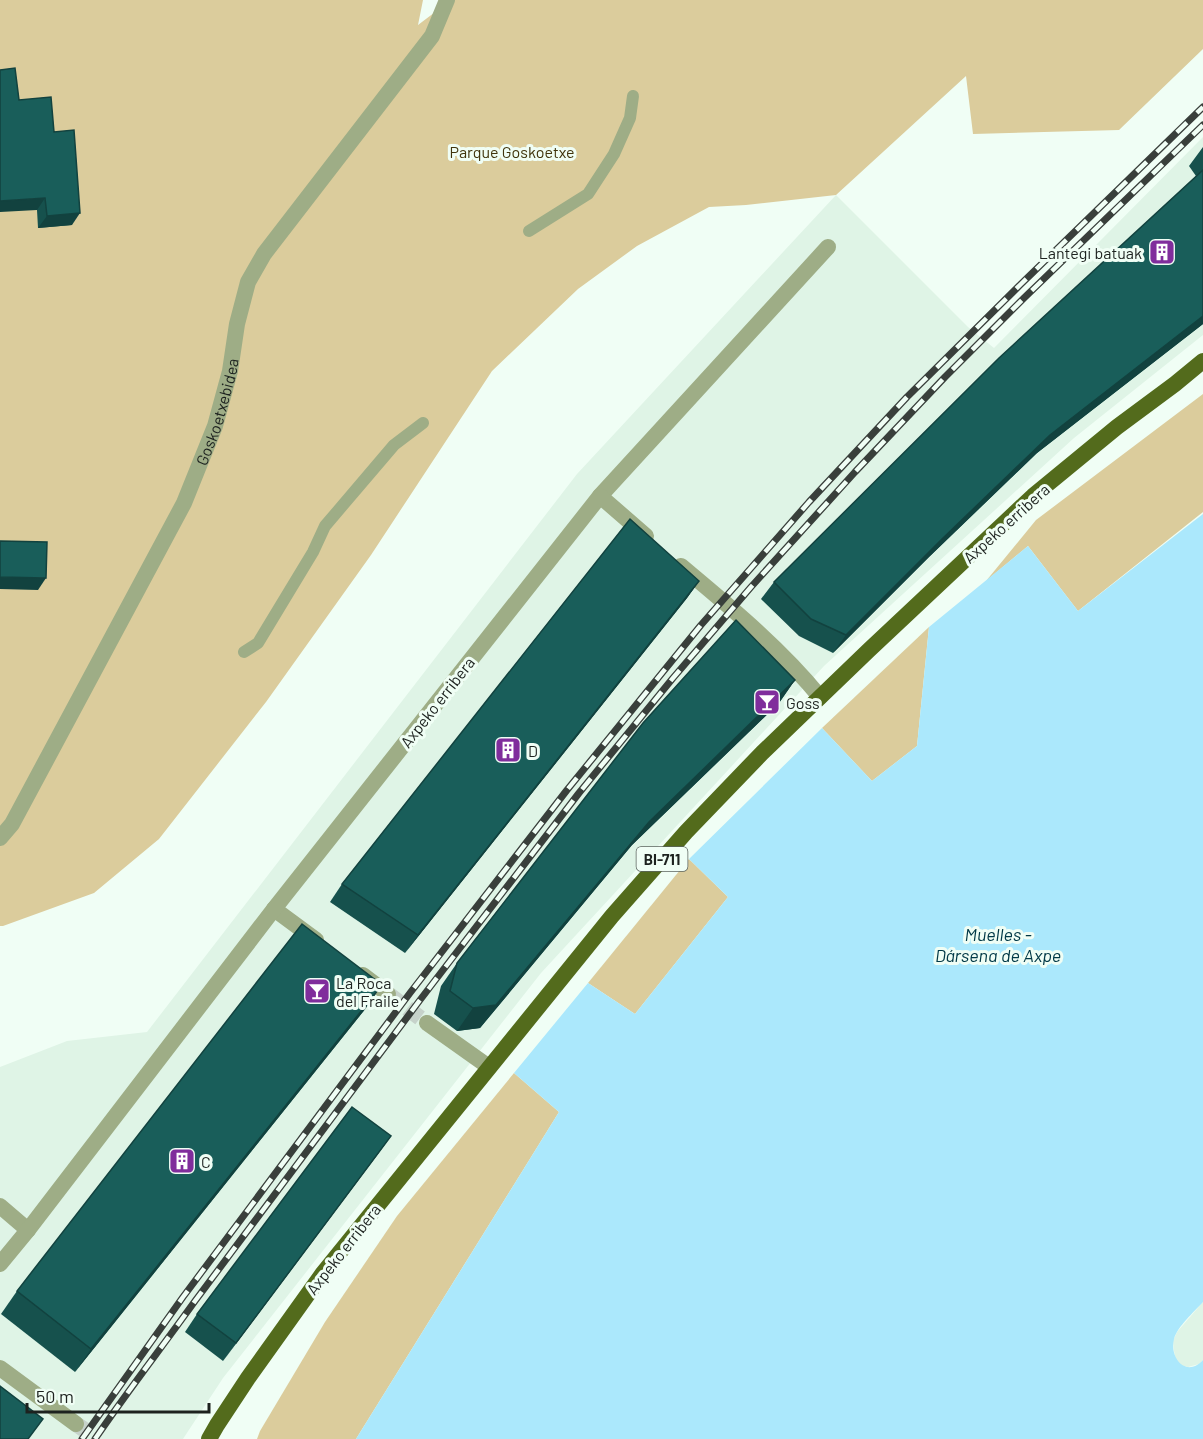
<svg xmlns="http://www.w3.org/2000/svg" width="1203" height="1439" font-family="Barlow,sans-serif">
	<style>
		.built { fill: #dff4e6 }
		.green { fill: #dbcc9c }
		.water { fill: #abe8fc }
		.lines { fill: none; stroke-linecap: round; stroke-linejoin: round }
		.pedestrian-tunnel { stroke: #c6d2ca; stroke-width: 16; stroke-dasharray: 16 8; stroke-linecap: butt }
		.minor-tunnel { stroke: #c6d2ca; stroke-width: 16; stroke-dasharray: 16 8; stroke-linecap: butt }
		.service { stroke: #9ead86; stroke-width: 12 }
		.pedestrian { stroke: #9ead86; stroke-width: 16 }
		.minor { stroke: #9ead86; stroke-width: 16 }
		.primary { stroke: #536b1c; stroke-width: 16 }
		.rail-casing { stroke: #393f3b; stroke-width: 7 }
		.rail { stroke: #f0fef5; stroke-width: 4.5; stroke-dasharray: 14; stroke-linecap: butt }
		.wall { fill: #16514d }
		.shaded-wall { fill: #12423f }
		.building { fill: #195e5a; stroke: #12423f; stroke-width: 1.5 }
		.labels { text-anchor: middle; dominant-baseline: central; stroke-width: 6; stroke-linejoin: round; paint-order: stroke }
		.shield { fill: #f0fef5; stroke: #5c645f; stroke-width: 1.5 }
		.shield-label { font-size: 15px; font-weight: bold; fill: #1d221f }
		.park-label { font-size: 16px; fill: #40340c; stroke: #f0fef5 }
		.poi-label { font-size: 16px; fill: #1d221f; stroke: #f0fef5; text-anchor: start }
		.street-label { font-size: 16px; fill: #1d221f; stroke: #f0fef5 }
		.water-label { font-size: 18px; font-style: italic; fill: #003846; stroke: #f0fef5 }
	</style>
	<rect width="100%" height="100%" fill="#f0fef5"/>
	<g class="built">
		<path d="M1203,137V335L1074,438L824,666L541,973L223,1378L183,1439H0V1067L67,1041L147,1032L577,474L836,195L968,327L994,348Z"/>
		<path d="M1203,1302V1360L1199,1364L1188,1367L1182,1366L1176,1360L1174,1351L1173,1341L1177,1332Z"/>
	</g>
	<g class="green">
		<path d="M0,0H423L418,25L451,0H1203V49L1119,130L973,134L966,76L836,195L746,205L709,207L637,246L578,289L492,371L371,555L266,702L159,839L94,893L3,926H0Z"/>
		<path d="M1203,394V512L1078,611L1028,546L986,581L1036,520Z"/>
		<path d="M929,627L917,746L872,781L822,728Z"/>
		<path d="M689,859L728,897L635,1014L588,983Z"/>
		<path d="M514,1073L559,1112L356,1439H257L260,1431L325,1322L397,1216Z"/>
	</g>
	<path class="water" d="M1203,514V1302C1194,1312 1177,1327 1174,1339C1169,1359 1187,1378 1203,1360V1439H356L559,1112L514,1073L588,983L635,1014L728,897L689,859L822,728L872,781L917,746L929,627L1028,546L1078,611Z"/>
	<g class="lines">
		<path class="pedestrian-tunnel" d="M388,994L427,1023"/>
		<path class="minor-tunnel" d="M76,1424L98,1439"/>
		<g class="service">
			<path d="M529,231L588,194L614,154L630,118L633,96"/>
			<path d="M244,652L258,643L313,552L325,526L394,445L423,423"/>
		</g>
		<g class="pedestrian">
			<path d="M274,909L316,940"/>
			<path d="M363,975L388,994"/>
			<path d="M427,1023L489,1067"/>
		</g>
		<g class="minor">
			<path d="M600,496L828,247"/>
			<path d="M681,566C730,607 780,648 820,697"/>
			<path id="s1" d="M0,838L12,824L184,503L215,426L230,371L237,324L248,282L264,254L432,36L447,0"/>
			<path d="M0,1206L28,1230"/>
			<path d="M0,1264L28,1230L274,909L600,496L646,536"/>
			<path d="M0,1368L76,1424"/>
		</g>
		<path class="primary" d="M209,1439L217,1425L248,1378L323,1273L612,916L686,832L762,753L869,650L1033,496L1117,427L1175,384L1203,361"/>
		<defs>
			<g id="rail">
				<path d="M82,1439L183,1297L410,993L567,790L701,625L809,502L907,397L1021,284L1203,107"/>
				<path d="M95,1439C127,1392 162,1347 195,1301L420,1000L579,793L673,678L751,587L855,472L945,377L1024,298L1203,125"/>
			</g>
		</defs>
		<use href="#rail" class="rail-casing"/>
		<use href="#rail" class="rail"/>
	</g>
	<g class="wall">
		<path d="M19,100L54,132L72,225L38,228L37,210Z"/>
		<path d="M1203,147V324L1037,453L929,557L833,653L799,636L761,599L774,582L1196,176L1189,166Z"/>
		<path d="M699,581L687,598L405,953L330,902L342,884Z"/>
		<path d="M795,680L779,703L632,845L480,1028L457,1031L434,1014L441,986L457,963Z"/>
		<path d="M366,1008L75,1372L1,1314L17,1291Z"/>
		<path d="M391,1136L223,1361L185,1332L197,1314Z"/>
	</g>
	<g class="shaded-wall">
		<path d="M45,198L37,210L0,212V201Z"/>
		<path d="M80,213L72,225L38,228L47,216Z"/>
		<path d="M1203,316V324L1037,453L929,557L833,653L846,635L942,539L1050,435Z"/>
		<path d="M0,577L46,578L38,590L0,589Z"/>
		<path d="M699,581L687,598L405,953L418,935Z"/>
		<path d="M795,680L779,703L632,845L480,1028L457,1031L473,1008L649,822Z"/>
		<path d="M382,985L366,1008L75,1372L91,1349Z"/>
		<path d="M391,1136L378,1154L223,1361L236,1343Z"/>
	</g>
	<g class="building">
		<path d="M15,68L19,100L51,97L54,132L74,130L80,213L47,216L45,198L0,201V70Z"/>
		<path d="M1203,170V316L1050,435L942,539L846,635L811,619L774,582L999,358Z"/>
		<path d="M630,519L699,581L418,935L342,884Z"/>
		<path d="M0,541L47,542L46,578L0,577Z"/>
		<path d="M736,620L795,680L649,822L496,1005L473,1008L450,991L457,963L643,723Z"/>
		<path d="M302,924L382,985L91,1349L17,1291Z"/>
		<path d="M352,1107L391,1136L236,1343L197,1314Z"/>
		<path d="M0,1386L43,1419L28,1439H0Z"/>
	</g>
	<defs>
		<symbol id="building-square" viewBox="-11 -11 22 22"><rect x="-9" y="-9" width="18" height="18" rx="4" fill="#802d9c" stroke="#f0fef5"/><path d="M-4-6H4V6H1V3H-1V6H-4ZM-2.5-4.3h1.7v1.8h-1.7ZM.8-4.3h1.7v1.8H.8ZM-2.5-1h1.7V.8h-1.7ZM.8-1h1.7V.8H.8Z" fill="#fff"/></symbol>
		<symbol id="bar-square" viewBox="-11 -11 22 22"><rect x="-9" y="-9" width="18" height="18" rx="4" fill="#802d9c" stroke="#f0fef5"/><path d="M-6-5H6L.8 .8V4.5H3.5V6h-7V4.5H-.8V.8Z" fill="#fff"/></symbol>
	</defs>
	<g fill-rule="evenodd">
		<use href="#building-square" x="1147" y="237" width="30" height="30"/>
		<use href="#bar-square" x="752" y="687" width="30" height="30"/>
		<use href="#building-square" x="493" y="735" width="30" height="30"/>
		<use href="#bar-square" x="302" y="976" width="30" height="30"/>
		<use href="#building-square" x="167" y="1146" width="30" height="30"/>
	</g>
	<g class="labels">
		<rect class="shield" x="636.5" y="847" width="51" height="24" rx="4.5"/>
		<g class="shield-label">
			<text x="662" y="859">BI-711</text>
		</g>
		<g class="park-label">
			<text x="512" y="151">Parque Goskoetxe</text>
		</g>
		<g class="poi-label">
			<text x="1142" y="252" text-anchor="end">Lantegi batuak</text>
			<text x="786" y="702">Goss</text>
			<text x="528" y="750">D</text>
			<text x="336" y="982">La Roca<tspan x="336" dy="18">del Fraile</tspan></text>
			<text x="201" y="1161">C</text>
		</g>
		<g class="street-label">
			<text stroke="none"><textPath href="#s1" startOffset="480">Goskoetxebidea</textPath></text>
			<text transform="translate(1006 523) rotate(-42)">Axpeko erribera</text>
			<text transform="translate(437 702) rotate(-52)">Axpeko erribera</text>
			<text transform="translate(343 1249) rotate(-52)">Axpeko erribera</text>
		</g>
		<g class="water-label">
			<text x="998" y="934">Muelles -<tspan x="998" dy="21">Dársena de Axpe</tspan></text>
		</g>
	</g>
	<path d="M27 1403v9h182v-9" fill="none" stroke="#1d221f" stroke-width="3"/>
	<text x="36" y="1403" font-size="18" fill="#1d221f" stroke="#f0fef5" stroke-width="4.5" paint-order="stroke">50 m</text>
</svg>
